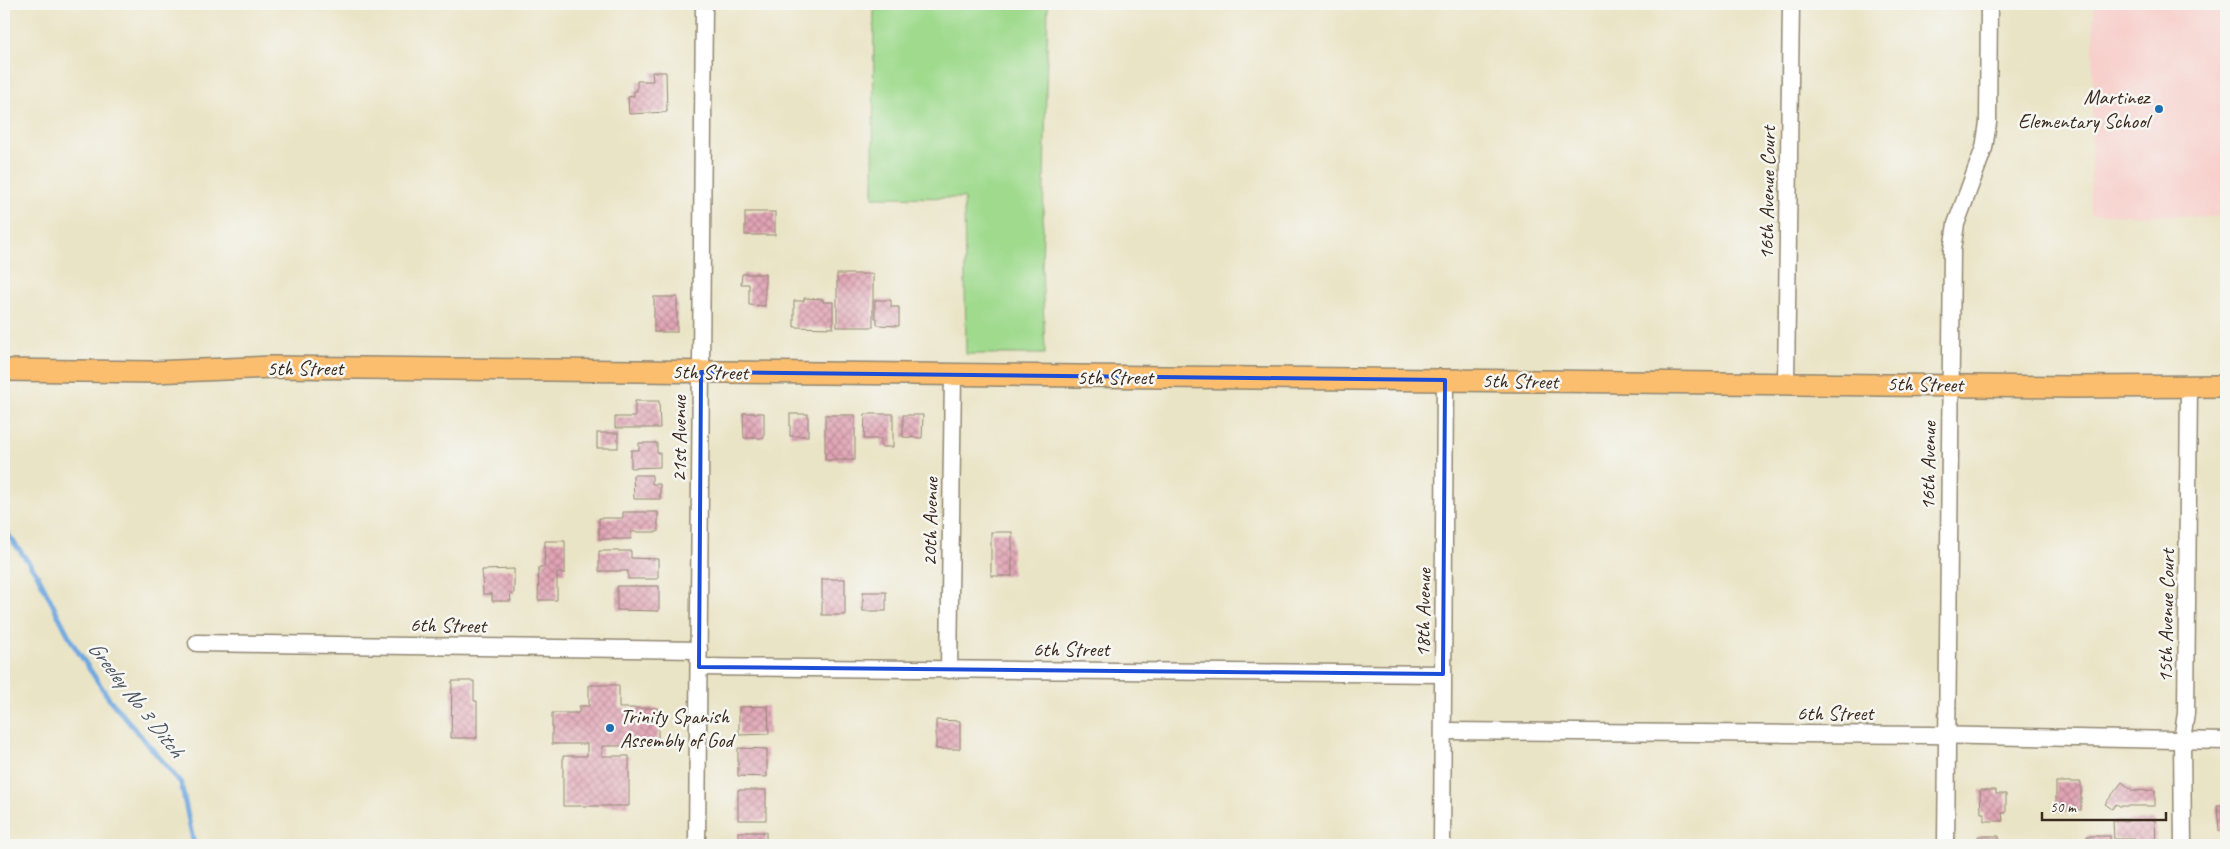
<svg xmlns="http://www.w3.org/2000/svg" width="2230" height="849" font-family="Caveat,sans-serif">
	<style>
		.built { fill: #f7d0cc }
		.grass { fill: #9fda8d; stroke: #6d8256 }
		.lines { fill: none; stroke-linecap: round; stroke-linejoin: round }
		.stream { stroke: #70a8df; stroke-width: 5 }
		.building { fill: url(#building-cross-hatch) }
		.minor-casing { stroke: #928772; stroke-width: 19 }
		.major-casing { stroke: #928772; stroke-width: 24 }
		.minor { stroke: #fff; stroke-width: 16 }
		.major { stroke: #fabe6e; stroke-width: 21 }
		.marked { fill: none; stroke: #1d4ed8; stroke-width: 4; stroke-linejoin: round }
		.poi-dot { fill: #1f6fb2; stroke: #f6f6f2; stroke-width: 2 }
		.labels { text-anchor: middle; dominant-baseline: central; stroke-width: 5; stroke-linejoin: round; paint-order: stroke }
		.poi-label { font-size: 21px; fill: #3b2a1e; stroke: #f6f6f2; text-anchor: end }
		.street-label { font-size: 21px; fill: #3b2a1e; stroke: #f6f6f2 }
		.water-label { font-size: 22px; font-style: italic; fill: #4e5662; stroke: #f6f6f2 }
	</style>
	<defs>
		<pattern id="building-cross-hatch" width="8" height="8" patternUnits="userSpaceOnUse" patternTransform="scale(1.25)"><rect width="8" height="8" fill="#e1a4b6"/><path d="M0 0l8 8M0 8l8-8" fill="none" stroke="#b88693"/></pattern>
	</defs>
	<rect width="100%" height="100%" fill="#f6f6f2"/>
	<filter id="ink" filterUnits="userSpaceOnUse"><feTurbulence type="fractalNoise" baseFrequency=".02" numOctaves="2"/><feDisplacementMap in="SourceGraphic" scale="10" xChannelSelector="R" yChannelSelector="G"/><feConvolveMatrix kernelMatrix="1 2 1 2 8 2 1 2 1" color-interpolation-filters="sRGB"/></filter>
	<filter id="wash" filterUnits="userSpaceOnUse"><feTurbulence type="fractalNoise" baseFrequency=".0096" numOctaves="4" result="noise"/><feDisplacementMap in="SourceGraphic" scale="20" xChannelSelector="R" yChannelSelector="G"/><feGaussianBlur stdDeviation="1.12" result="paint"/><feColorMatrix in="noise" values="0 0 0 0 0 0 0 0 0 0 0 0 0 0 0 0 0 1.4 0 .05"/><feComposite in="paint" operator="in"/></filter>
	<g filter="url(#wash)">
		<rect width="100%" height="100%" fill="#eae4c6"/>
		<path class="built" d="M2094,4H2226V217L2090,214Z"/>
		<path class="grass" d="M874,4H1048L1042,269L1045,354H966L964,198L873,197Z"/>
		<g class="lines">
			<path class="stream" d="M4,529L37,574L73,644L110,700L181,783L194,845"/>
		</g>
		<g id="blocks">
			<g class="building">
				<path d="M652,72H666L667,112L629,114L628,97L634,96V91H637V81H653Z"/>
				<rect x="745" y="212" width="30" height="23"/>
				<path d="M742,274H765V306L749,305V284H741Z"/>
				<rect x="837" y="274" width="36" height="53"/>
				<rect x="654" y="297" width="23" height="35"/>
				<path d="M804,298L823,299V302H833V328L794,327V301H804Z"/>
				<path d="M875,300H891V307H899V326L877,325V318H875Z"/>
				<path d="M635,401H659L660,428H615V417H635Z"/>
				<path d="M743,413H764V438H744Z"/>
				<rect x="790" y="414" width="18" height="22"/>
				<path d="M865,414H893V447H881V439H864Z"/>
				<rect x="825" y="415" width="30" height="45"/>
				<path d="M903,415H923L922,438L903,437Z"/>
				<rect x="597" y="433" width="21" height="15"/>
				<path d="M639,443H657V453H660V467L631,468V450H639Z"/>
				<path d="M633,475H652V484H660V499H634Z"/>
				<path d="M623,512H658V532H631V539H599V518H623Z"/>
				<rect x="991" y="532" width="21" height="44"/>
				<path d="M545,541H565V573H557V600H538L539,567H544Z"/>
				<path d="M599,551H631V558L658,559V579H628V571H599Z"/>
				<path d="M514,569V594H510L511,601H492V594H483L482,570Z"/>
				<rect x="822" y="579" width="23" height="36"/>
				<path d="M617,586H659V611L617,610Z"/>
				<rect x="863" y="592" width="23" height="19"/>
				<path d="M452,681H474V701H477V738H451Z"/>
				<path d="M589,685H619V708H658V746H602V756H629V806H563V756H587V744H552V713H579V706H589Z"/>
				<path d="M768,706L769,734L739,735V707Z"/>
				<path d="M936,720L960,721V749H936Z"/>
				<path d="M738,748L767,749V777L738,776Z"/>
				<rect x="2056" y="782" width="25" height="28"/>
				<path d="M2122,782L2133,791L2155,790V806H2120L2116,804L2112,809L2105,804Z"/>
				<rect x="738" y="790" width="28" height="30"/>
				<path d="M1980,790H1996V794H2006V813H2002L2003,821H1984V813H1981Z"/>
				<path d="M2217,805H2226V831H2219Z"/>
				<path d="M2155,820L2156,844H2135V839H2114L2113,821Z"/>
				<rect x="738" y="832" width="28" height="13"/>
				<path d="M1978,836H1999V845H1979Z"/>
				<rect x="2087" y="836" width="23" height="9"/>
			</g>
		</g>
	</g>
	<g filter="url(#ink)">
		<use href="#blocks" fill-opacity="0" stroke="#928772" stroke-width="1"/>
		<g class="lines">
			<defs>
				<g id="minor">
					<path d="M1786,383L1791,4"/>
					<path d="M197,643L699,650"/>
					<path d="M699,667L1443,674"/>
					<path d="M949,670L953,375"/>
					<path d="M1444,731L1929,735L2226,741"/>
					<path d="M697,845L704,4"/>
					<path d="M1442,845L1445,380"/>
					<path d="M1946,845L1952,250L1956,224L1984,148L1988,123L1989,4"/>
					<path d="M2183,845L2182,740L2186,713L2189,386"/>
				</g>
				<path id="major" d="M4,370L153,372L273,367L2071,387L2226,386"/>
			</defs>
			<use href="#minor" class="minor-casing"/>
			<use href="#major" class="major-casing"/>
			<use href="#minor" class="minor"/>
			<use href="#major" class="major"/>
		</g>
	</g>
	<path class="marked" d="M701,372L1445,380L1443,674L699,667Z"/>
	<g class="poi-dot">
		<circle cx="2159" cy="109" r="5"/>
		<circle cx="610" cy="728" r="5"/>
	</g>
	<g class="labels">
		<g class="poi-label">
			<text x="2149" y="97">Martinez<tspan x="2149" dy="24">Elementary School</tspan></text>
			<text x="620" y="716" text-anchor="start">Trinity Spanish<tspan x="620" dy="24">Assembly of God</tspan></text>
		</g>
		<g class="street-label">
			<text transform="translate(1767 193) rotate(-89)">16th Avenue Court</text>
			<text x="305" y="368">5th Street</text>
			<text transform="translate(710 372) rotate(1)">5th Street</text>
			<text x="1115" y="377">5th Street</text>
			<text transform="translate(1520 381) rotate(1)">5th Street</text>
			<text transform="translate(1925 384) rotate(1)">5th Street</text>
			<text transform="translate(679 439) rotate(-90)">21st Avenue</text>
			<text transform="translate(1928 466) rotate(-89)">16th Avenue</text>
			<text transform="translate(930 522) rotate(-89)">20th Avenue</text>
			<text transform="translate(1423 613) rotate(-89)">18th Avenue</text>
			<text transform="translate(2166 616) rotate(-89)">15th Avenue Court</text>
			<text transform="translate(448 625) rotate(1)">6th Street</text>
			<text x="1071" y="649">6th Street</text>
			<text x="1835" y="713">6th Street</text>
		</g>
		<g class="water-label">
			<text transform="translate(136 699) rotate(52)">Greeley No 3 Ditch</text>
		</g>
	</g>
	<rect width="2230" height="849" fill="none" stroke="#f6f6f2" stroke-width="20"/>
	<path d="M2042 812v8h124v-8" fill="none" stroke="#3b2a1e" stroke-width="2.5"/>
	<text x="2050" y="812" font-size="15" fill="#3b2a1e" stroke="#f6f6f2" stroke-width="4" paint-order="stroke">50 m</text>
</svg>
